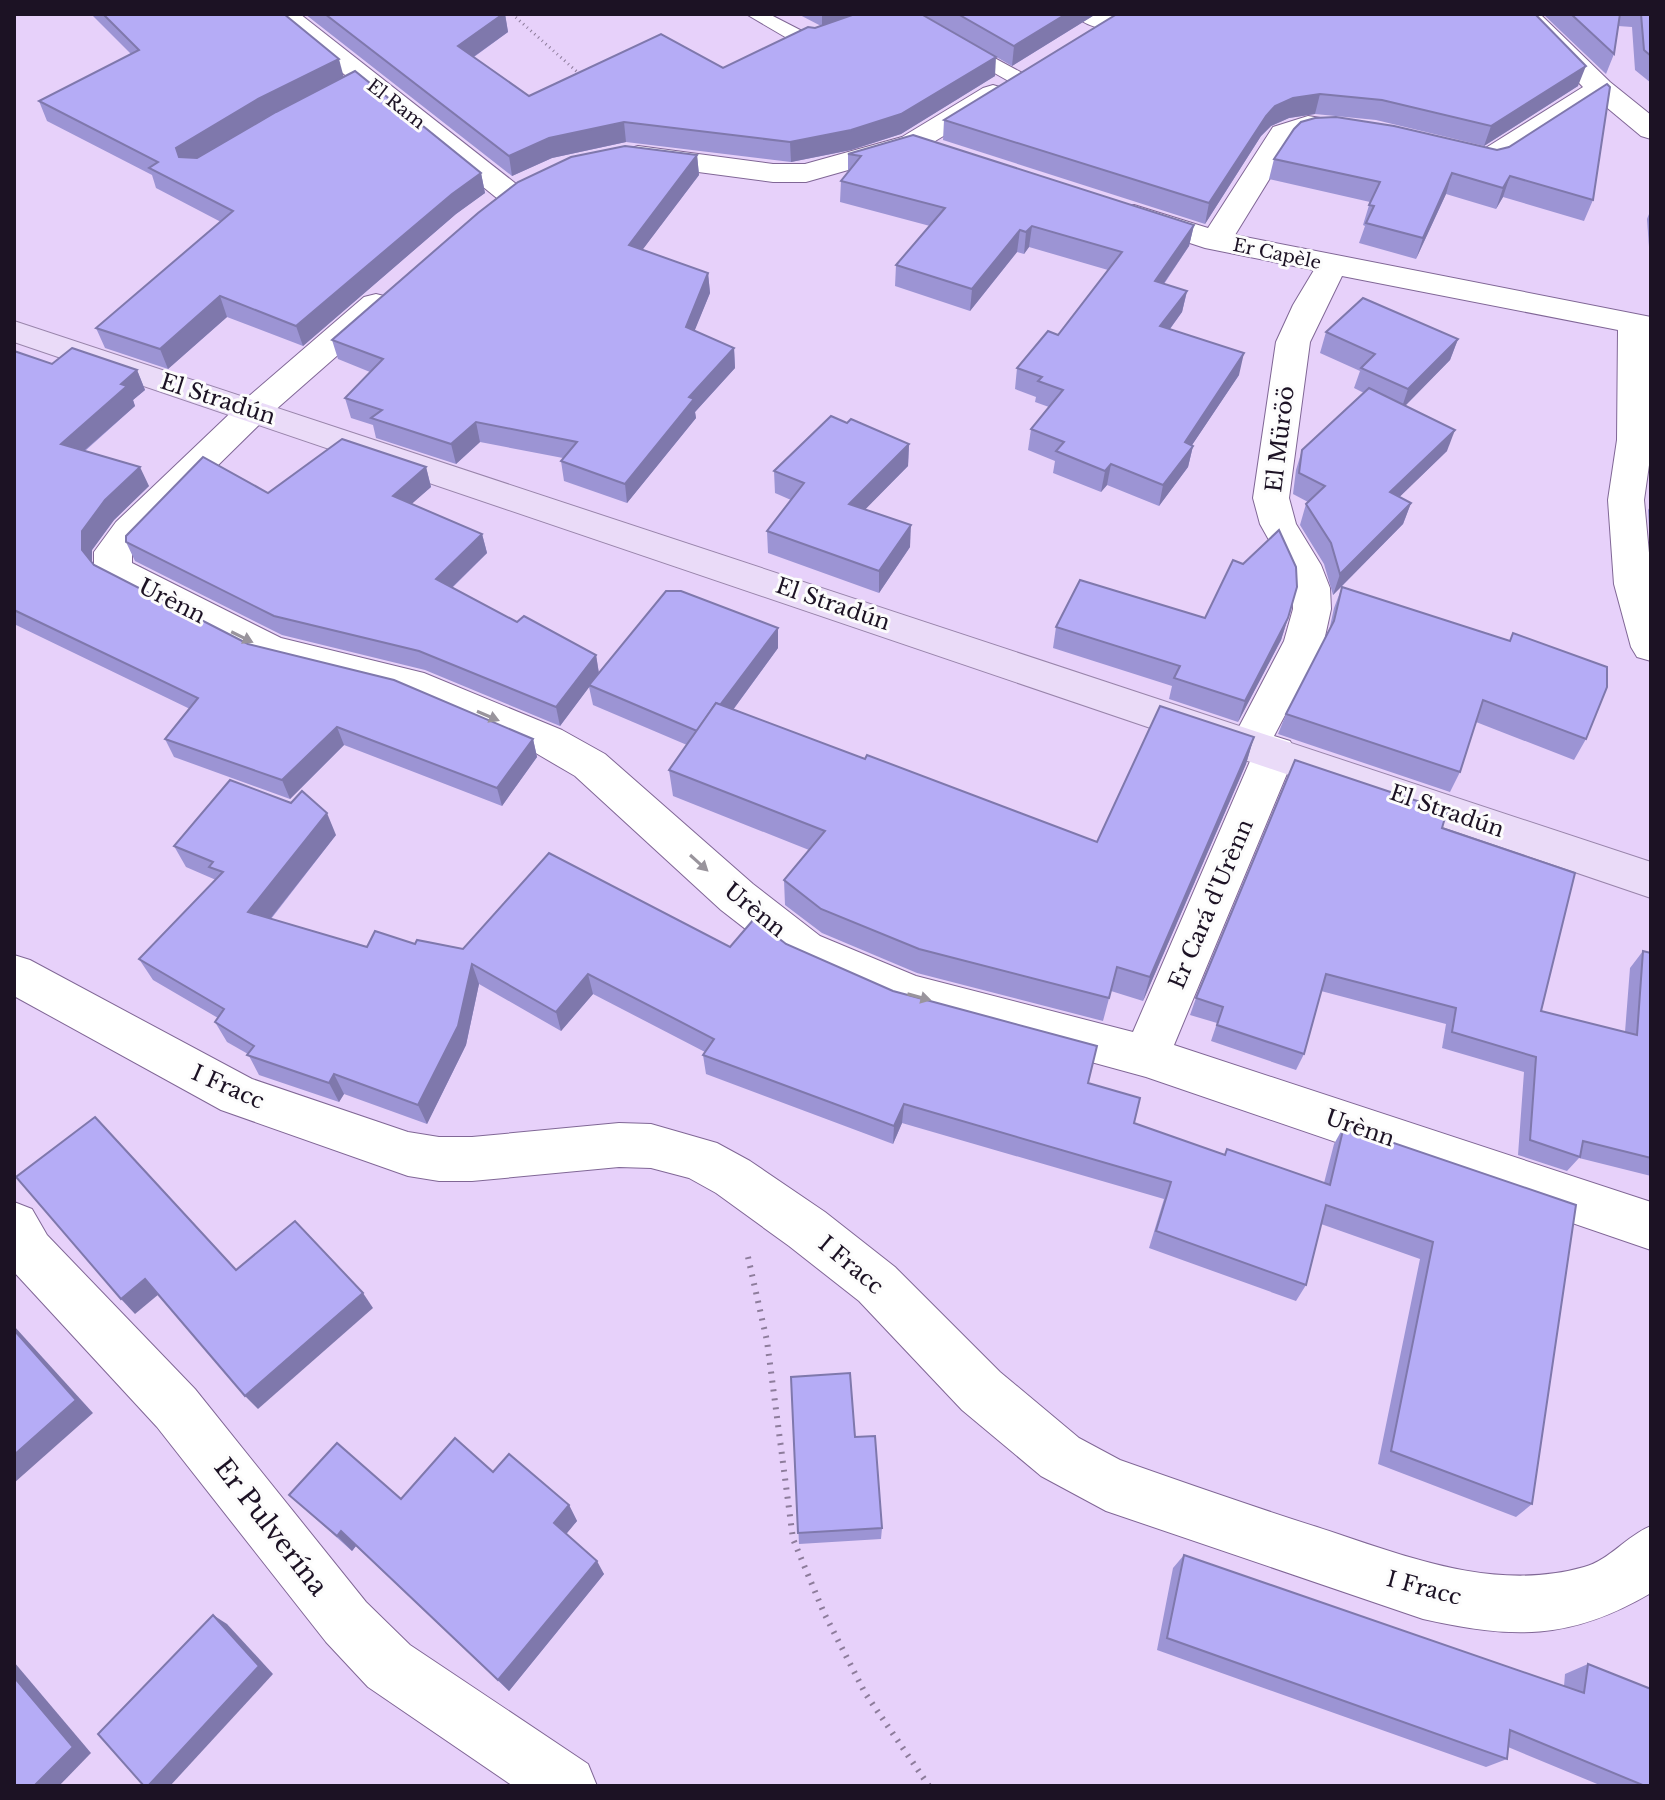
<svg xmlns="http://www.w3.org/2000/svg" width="1665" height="1800" font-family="'Libre Baskerville',serif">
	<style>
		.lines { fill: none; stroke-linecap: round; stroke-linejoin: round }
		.lane-casing { stroke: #806796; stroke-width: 2 }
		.street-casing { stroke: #806796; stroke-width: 2 }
		.primary-casing { stroke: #9985ab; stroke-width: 2 }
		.path-far1 { stroke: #8d7c9b; stroke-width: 3; stroke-dasharray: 1 4; stroke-linecap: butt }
		.path { stroke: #8d7c9b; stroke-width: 6; stroke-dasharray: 2 7; stroke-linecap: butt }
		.lane { fill: #fff; fill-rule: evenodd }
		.street { fill: #fff; fill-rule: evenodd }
		.primary { fill: #eadbf8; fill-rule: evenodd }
		.wall { fill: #9c94d4 }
		.shaded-wall { fill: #7f78ac }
		.building { fill: #b5acf6; stroke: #7f78ac; stroke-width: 2 }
		.oneway { fill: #99949c }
		.labels { text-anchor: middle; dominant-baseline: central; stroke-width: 6; stroke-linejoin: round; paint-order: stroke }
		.far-street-label { font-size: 18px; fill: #1c1224; stroke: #fcfcfc }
		.street-label { font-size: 22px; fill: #1c1224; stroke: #fcfcfc }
		.near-street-label { font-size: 26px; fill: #1c1224; stroke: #fcfcfc }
	</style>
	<rect width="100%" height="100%" fill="#e7d1fa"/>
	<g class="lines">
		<defs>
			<g id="lane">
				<path d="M746,14H769L804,32L813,33L870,14H897L894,18L814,45L792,41Z"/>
				<path d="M961,40L1026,75L1029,79L1026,83H1012L954,50L952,46L954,42Z"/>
			</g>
			<g id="street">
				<path d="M270,14H300L520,187L524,193L520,199L509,202L498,199Z"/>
				<path d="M1075,14H1112L1122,22L1118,28C1104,31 1083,26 1075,14Z"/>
				<path d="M1512,14H1540L1610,82L1651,115V139L1641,136L1599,101L1500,165L1489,168L1442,156L1437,150L1442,144L1452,141L1484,149L1583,87Z"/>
				<path d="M993,85L1003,88L1007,94L1003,100L922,149L806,182H773L638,164L628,161L623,155L628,149L638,146L773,164H805L902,137L983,88Z"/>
				<path d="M1308,116L1364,125L1369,131L1364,137C1340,143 1318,131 1294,139L1235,235L1651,317V451L1644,500L1651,574V661L1637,657L1631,647L1614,584L1608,500L1617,440L1618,330L1342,276L1310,342L1289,498L1296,524L1321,565L1330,588L1331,609L1324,641L1274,736L1290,741L1296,752L1174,1045L1651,1202V1250L1146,1077L893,1008L788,962L721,910L575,776L534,752L401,696L257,660L106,582L94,567V552L116,522L241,403L364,297L376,294L388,297L392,304L388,311L265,419L142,540L132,554V563L281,638L424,673L562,730L605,754L753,884L820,936L916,976L1133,1032L1251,759L1236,755L1230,744L1284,641L1293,609L1292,588L1283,565L1260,524L1253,498L1276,342L1293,305L1314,270L1205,248L1123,221L1119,214L1123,207L1134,205L1208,228L1273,127Z"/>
				<path d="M14,955L30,960L252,1079L408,1132L439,1137H472L619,1123L651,1124L717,1143L750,1161L825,1212L895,1267L1000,1372L1079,1438L1120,1460C1185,1483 1251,1506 1317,1527C1403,1555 1493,1593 1584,1567C1610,1560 1626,1536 1651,1526V1593C1569,1641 1513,1639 1423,1619L1106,1511L1041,1476L962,1410L859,1301L789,1246L716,1193L689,1178L651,1168L619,1167L472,1181H439L408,1176L221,1110L14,996Z"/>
				<path d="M14,1202L32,1209L47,1235L195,1389L366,1602L410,1645L588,1764L597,1786H513L368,1687L326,1642L157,1427L14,1272Z"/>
			</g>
			<path id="primary" d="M14,321L1651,862V898L14,342Z"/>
		</defs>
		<use href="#lane" class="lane-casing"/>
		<use href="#street" class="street-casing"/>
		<use href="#primary" class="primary-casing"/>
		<path class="path-far1" d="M512,14L583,77"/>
		<path class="path" d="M748,1257L767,1341L793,1539L824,1613L865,1693L929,1786"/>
		<use href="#lane" class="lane"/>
		<use href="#street" class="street"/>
		<use href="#primary" class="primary"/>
	</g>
	<g class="wall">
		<path d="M91,14H284L344,77L481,173L485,193L456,214L303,346L227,317L168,369L105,348L96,328L221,222L156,188L152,175L47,121L39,101L131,54Z"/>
		<path d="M305,14H505L508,32L474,57L529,96L723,68L821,26L798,14H921L995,76L901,134L851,150L791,162L626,142L552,158L512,176Z"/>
		<path d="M922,14H1096L1012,66Z"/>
		<path d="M1117,14L1578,86L1484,146L1376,120L1315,114L1289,118L1271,126L1261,136L1205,224L943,140L944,120Z"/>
		<path d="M1543,14H1651V83L1635,70L1632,27L1618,26L1614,54L1606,74Z"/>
		<path d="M913,135L1194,225L1189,246L1164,284L1187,291L1182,312L1170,329L1239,375L1192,445L1193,446L1188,467L1159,506L1107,485L1101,492L1053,473L1055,461L1028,450L1031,429L1049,407L1035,402L1036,397L1015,389L1017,368L1058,335L1108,270L1029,247L1024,254L1017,252L970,311L895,286L896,265L930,226L840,202L841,181L848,172V154Z"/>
		<path d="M1497,150L1593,200L1584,221L1503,197L1496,209L1446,194L1416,259L1359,243L1365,226L1363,225L1370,202L1269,179L1274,159Z"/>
		<path d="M697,155L699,175L642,250L708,273L710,293L694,331L734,348L735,368L695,412L696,418L627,503L564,481L561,461L563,458L480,442L456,464L376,438L373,425L351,418L345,398L370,372L338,359L332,340Z"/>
		<path d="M1651,209V275L1647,219Z"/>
		<path d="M1326,332L1458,339L1450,360L1405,406L1447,451L1399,497L1411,503L1403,524L1333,595L1324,564L1300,525L1306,504L1308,502L1293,494L1296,470L1302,450L1364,393L1354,388L1360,371L1320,353Z"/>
		<path d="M14,351L52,364L137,370L145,390L133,400L135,406L85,451L149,486L114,520L92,550V562L94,565L248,644L533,739L537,757L502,806L344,745L290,799L174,757L165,739L190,709L14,624Z"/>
		<path d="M847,423L909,444L908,466L865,509L910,547L879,593L768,553L767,531L791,500L775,493L774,471Z"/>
		<path d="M426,467L431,487L411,504L482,534L487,553L452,588L517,622L596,655L599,673L778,648L733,710L865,759L1097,842L1254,737L1246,764L1143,1001L1111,991L1103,1021L917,973L822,933L785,905L784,880L809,850L673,796L669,770L687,745L593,705L589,687L560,726L425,670L282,635L135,561L126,542L268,493Z"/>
		<path d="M1651,505V563L1648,510Z"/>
		<path d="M1342,587L1586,739L1574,760L1476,722L1460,772L1450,792L1278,734L1286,714L1329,631L1334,608Z"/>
		<path d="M1205,618H1288L1281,640L1238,722L1169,699L1172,686L1053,648L1056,627Z"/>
		<path d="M1442,828L1541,1011L1625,1032L1630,968L1643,951L1651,953V1176L1579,1158L1567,1171L1518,1155L1524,1072L1442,1048L1446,1024L1321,991L1304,1054L1296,1070L1211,1041L1217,1023L1190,1015L1196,998Z"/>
		<path d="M336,835L271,919L367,947L415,944L463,949L730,947L786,944L1088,1083L1134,1123L1224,1155L1227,1149L1324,1183L1334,1144L1344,1126L1576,1205L1532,1504L1516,1517L1378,1464L1420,1259L1321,1224L1306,1285L1296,1301L1149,1248L1164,1199L902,1123L893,1144L706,1074L703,1055L705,1052L593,994L561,1031L479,984L466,1045L427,1124L344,1094L339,1102L259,1075L248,1054L227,1042L215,1022L218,1018L153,980L139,959L216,880L186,867L174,846Z"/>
		<path d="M791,1377L882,1528L881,1539L799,1544Z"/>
		<path d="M493,1472L569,1505L577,1521L566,1533L604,1574L509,1691L356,1546L352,1551L289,1495L401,1499Z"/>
		<path d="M1184,1555L1564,1686L1565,1674L1588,1664L1651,1786H1602L1508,1747L1507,1759L1486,1767L1157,1650L1173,1568Z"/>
	</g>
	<g class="shaded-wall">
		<path d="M503,14H505L508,32L462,65L458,46Z"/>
		<path d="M822,14H861L822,27Z"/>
		<path d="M1066,14H1096L1012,66L1014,46Z"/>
		<path d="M996,57L995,76L901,134L851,150L791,162L790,142Z"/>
		<path d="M339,59L344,78L183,168L176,148L258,99Z"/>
		<path d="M1586,66L1578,86L1484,146L1491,126Z"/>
		<path d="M1320,94L1315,114L1289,118L1271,126L1261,136L1205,224L1209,203L1266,116L1275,106L1293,98Z"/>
		<path d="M624,122L626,142L552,158L512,176L509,156L549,138Z"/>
		<path d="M697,155L699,175L631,265L629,245Z"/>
		<path d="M481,173L485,193L456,214L303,346L296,326L452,194Z"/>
		<path d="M1452,173L1446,194L1416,259L1423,238Z"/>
		<path d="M1510,176L1503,197L1496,209L1503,188Z"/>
		<path d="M1194,225L1189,246L1151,302L1155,281Z"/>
		<path d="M1032,226L1029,247L1024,254L1026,232Z"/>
		<path d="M1020,230L1017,252L970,311L972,289Z"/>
		<path d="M708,273L710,293L688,347L686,327Z"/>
		<path d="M1187,291L1182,312L1156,348L1160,326Z"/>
		<path d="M220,296L227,317L168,369L160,349Z"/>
		<path d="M1458,339L1450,360L1401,410L1408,389Z"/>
		<path d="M734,348L735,368L695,412L696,418L627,503L625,484L689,397Z"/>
		<path d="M1244,353L1239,375L1182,460L1193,446L1188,467L1159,506L1163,485L1185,442Z"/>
		<path d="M137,370L145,390L133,400L135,406L70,463L61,444L121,384Z"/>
		<path d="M476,422L480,442L456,464L451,444Z"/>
		<path d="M1455,430L1447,451L1383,513L1390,492Z"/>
		<path d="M909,444L908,466L849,526V504Z"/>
		<path d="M1111,464L1107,485L1101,492L1105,471Z"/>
		<path d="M140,467L149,486L114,520L92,550V569L82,550V531L105,500Z"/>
		<path d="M426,467L431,487L398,516L393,496Z"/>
		<path d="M1411,503L1403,524L1333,595L1340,574Z"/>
		<path d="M911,525L910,547L879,593V571Z"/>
		<path d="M482,534L487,553L441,598L436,579Z"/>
		<path d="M1288,618L1281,640L1238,722L1245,701Z"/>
		<path d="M778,628V648L702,752L700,732Z"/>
		<path d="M596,655L599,674L560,726L556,707Z"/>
		<path d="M337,727L344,745L290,799L282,780Z"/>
		<path d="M1254,737L1246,764L1143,1001L1150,977Z"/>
		<path d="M533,739L537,757L502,806L497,788Z"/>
		<path d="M327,813L336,835L259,933L248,912Z"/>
		<path d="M472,964L479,984L466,1045L427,1124L418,1105Z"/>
		<path d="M588,974L593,994L561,1031L556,1012Z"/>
		<path d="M334,1074L344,1094L339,1102L329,1083Z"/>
		<path d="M904,1104L902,1123L893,1144L894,1126Z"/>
		<path d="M145,1279L159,1294L135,1314L121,1299Z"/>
		<path d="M363,1293L373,1308L258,1409L245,1396Z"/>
		<path d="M14,1326L93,1413L14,1483Z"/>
		<path d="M569,1505L577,1521L563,1538L554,1523Z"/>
		<path d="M341,1531L356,1546L352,1551L337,1536Z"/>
		<path d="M597,1561L604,1574L509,1691L498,1680Z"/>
		<path d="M213,1615L227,1624L273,1674L170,1786H148Z"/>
		<path d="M14,1662L91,1753L59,1786H34L14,1677Z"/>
	</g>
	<g class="building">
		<path d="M103,14H284L339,59L258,99L176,148L179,157L197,158L276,112L355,71L481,173L452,194L296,326L220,296L160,349L96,328L233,211L149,168L158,162L39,101L139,50Z"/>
		<path d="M325,14H503L458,46L529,96L661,34L723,68L808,27L815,28L855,14H921L996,57L901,114L851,130L790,142L624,122L549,138L509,156Z"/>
		<path d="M958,14H1066L1014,46Z"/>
		<path d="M1117,14H1535L1586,66L1491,126L1382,100L1320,94L1293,98L1275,106L1266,116L1209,203L944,120Z"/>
		<path d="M1571,14H1620L1614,54Z"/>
		<path d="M1641,14H1651V56L1644,50Z"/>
		<path d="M1607,84L1610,87L1593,200L1510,176L1503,188L1452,173L1423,238L1366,223L1374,206L1369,205L1380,182L1274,159L1294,129L1301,122L1315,118L1336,117L1394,126L1497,150L1509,147Z"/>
		<path d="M913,135L1194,225L1155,281L1187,291L1160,326L1244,353L1185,442L1193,446L1163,485L1111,464L1105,471L1056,451L1064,442L1031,429L1063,390L1038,381L1042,377L1017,368L1048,331L1058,335L1122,252L1032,226L1026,232L1020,230L972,289L896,265L945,208L841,181L861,156L848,154Z"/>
		<path d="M625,146L697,155L629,245L708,273L686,327L734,348L689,397L694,399L625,484L561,461L577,442L476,422L451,444L371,418L382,410L345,398L383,359L332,340L478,213L518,182L571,157Z"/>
		<path d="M1363,298L1458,339L1408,389L1361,368L1375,354L1326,332Z"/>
		<path d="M72,348L137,370L121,384L127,386L61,444L140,467L105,500L82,531V550L94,565L248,644L394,680L533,739L497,788L337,727L282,780L165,739L198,698L14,610V351L52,364Z"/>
		<path d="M1369,388L1455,430L1390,492L1411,503L1340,574L1331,543L1306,504L1325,486L1299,473L1302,450Z"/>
		<path d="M831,416L847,423L851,419L909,444L849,504L911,525L879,571L767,531L804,483L774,471Z"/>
		<path d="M342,439L426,467L393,496L482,534L436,579L517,622L524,616L596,655L556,707L419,651L274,616L126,542V536L203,457L268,493Z"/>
		<path d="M1279,530L1296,567L1297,587L1288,618L1245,701L1174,678L1180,666L1056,627L1080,580L1205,618L1233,560L1243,564Z"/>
		<path d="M1342,587L1510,641L1513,633L1607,667V687L1586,739L1483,700L1460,772L1286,714L1334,621Z"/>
		<path d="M666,591H681L778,628L720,705L716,703L697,731L589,685Z"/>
		<path d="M716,703L865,759L867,755L1097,842L1160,706L1254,737L1150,977L1117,967L1109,998L919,949L821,909L784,880L825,831L669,770Z"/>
		<path d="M1295,760L1447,811L1442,828L1575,873L1541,1011L1637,1035L1643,951L1651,953V1158L1583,1141L1580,1157L1530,1140L1536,1057L1452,1032L1456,1008L1326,974L1304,1054L1217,1025L1223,1007L1196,998Z"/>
		<path d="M230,780L291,803L302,791L327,813L248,912L367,947L375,931L415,944L417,940L463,949L549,853L730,947L754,919L786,944L893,991L1097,1046L1088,1083L1140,1098L1134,1123L1225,1155L1227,1149L1330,1185L1344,1126L1576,1205L1532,1504L1391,1451L1433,1242L1326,1205L1306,1285L1156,1231L1171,1182L904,1104L894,1126L703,1055L714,1039L588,974L556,1012L472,964L458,1026L418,1105L334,1074L329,1083L247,1055L254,1046L215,1022L224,1009L139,959L223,872L209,867L213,862L174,846Z"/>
		<path d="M95,1117L236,1270L295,1221L363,1293L245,1396L145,1279L121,1299L16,1177Z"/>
		<path d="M14,1330L76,1400L14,1455Z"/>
		<path d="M850,1373L855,1437L875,1436L882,1528L798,1533L791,1377Z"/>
		<path d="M455,1438L493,1472L509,1454L569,1505L554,1523L597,1561L498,1680L341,1531L337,1536L289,1495L337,1443L401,1499Z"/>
		<path d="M1184,1555L1584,1693L1588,1664L1651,1689V1786H1645L1510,1730L1507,1759L1167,1638Z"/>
		<path d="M213,1615L259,1666L148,1786H144L98,1734Z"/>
		<path d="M14,1677L73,1747L34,1786H14Z"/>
	</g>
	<defs><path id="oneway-solid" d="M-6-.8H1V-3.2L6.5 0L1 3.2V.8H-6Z" transform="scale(2)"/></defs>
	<g class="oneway">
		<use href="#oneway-solid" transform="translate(242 637) rotate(26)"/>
		<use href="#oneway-solid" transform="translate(488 716) rotate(23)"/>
		<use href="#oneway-solid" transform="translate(699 863) rotate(42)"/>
		<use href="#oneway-solid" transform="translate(919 997) rotate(15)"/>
	</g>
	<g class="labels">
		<g class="far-street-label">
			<text transform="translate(396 104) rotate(38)">El Ram</text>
			<text transform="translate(1277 254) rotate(12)">Er Capèle</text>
		</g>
		<g class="street-label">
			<text transform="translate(218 399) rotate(18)">El Stradún</text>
			<text transform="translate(1280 439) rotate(-83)">El Müröö</text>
			<text transform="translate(172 601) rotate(27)">Urènn</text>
			<text transform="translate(833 604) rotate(19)">El Stradún</text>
			<text transform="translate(1447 811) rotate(19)">El Stradún</text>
			<text transform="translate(1211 904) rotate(-67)">Er Cará d'Urènn</text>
			<text transform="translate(755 910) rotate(39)">Urènn</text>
			<text transform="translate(228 1087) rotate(24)">I Fracc</text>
			<text transform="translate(1360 1128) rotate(19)">Urènn</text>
			<text transform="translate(851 1265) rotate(40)">I Fracc</text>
			<text transform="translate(1424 1588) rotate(15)">I Fracc</text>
		</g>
		<g class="near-street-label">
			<text transform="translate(271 1527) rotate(52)">Er Pulverína</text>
		</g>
	</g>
	<rect width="1665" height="1800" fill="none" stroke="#1c1224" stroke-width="32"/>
</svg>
